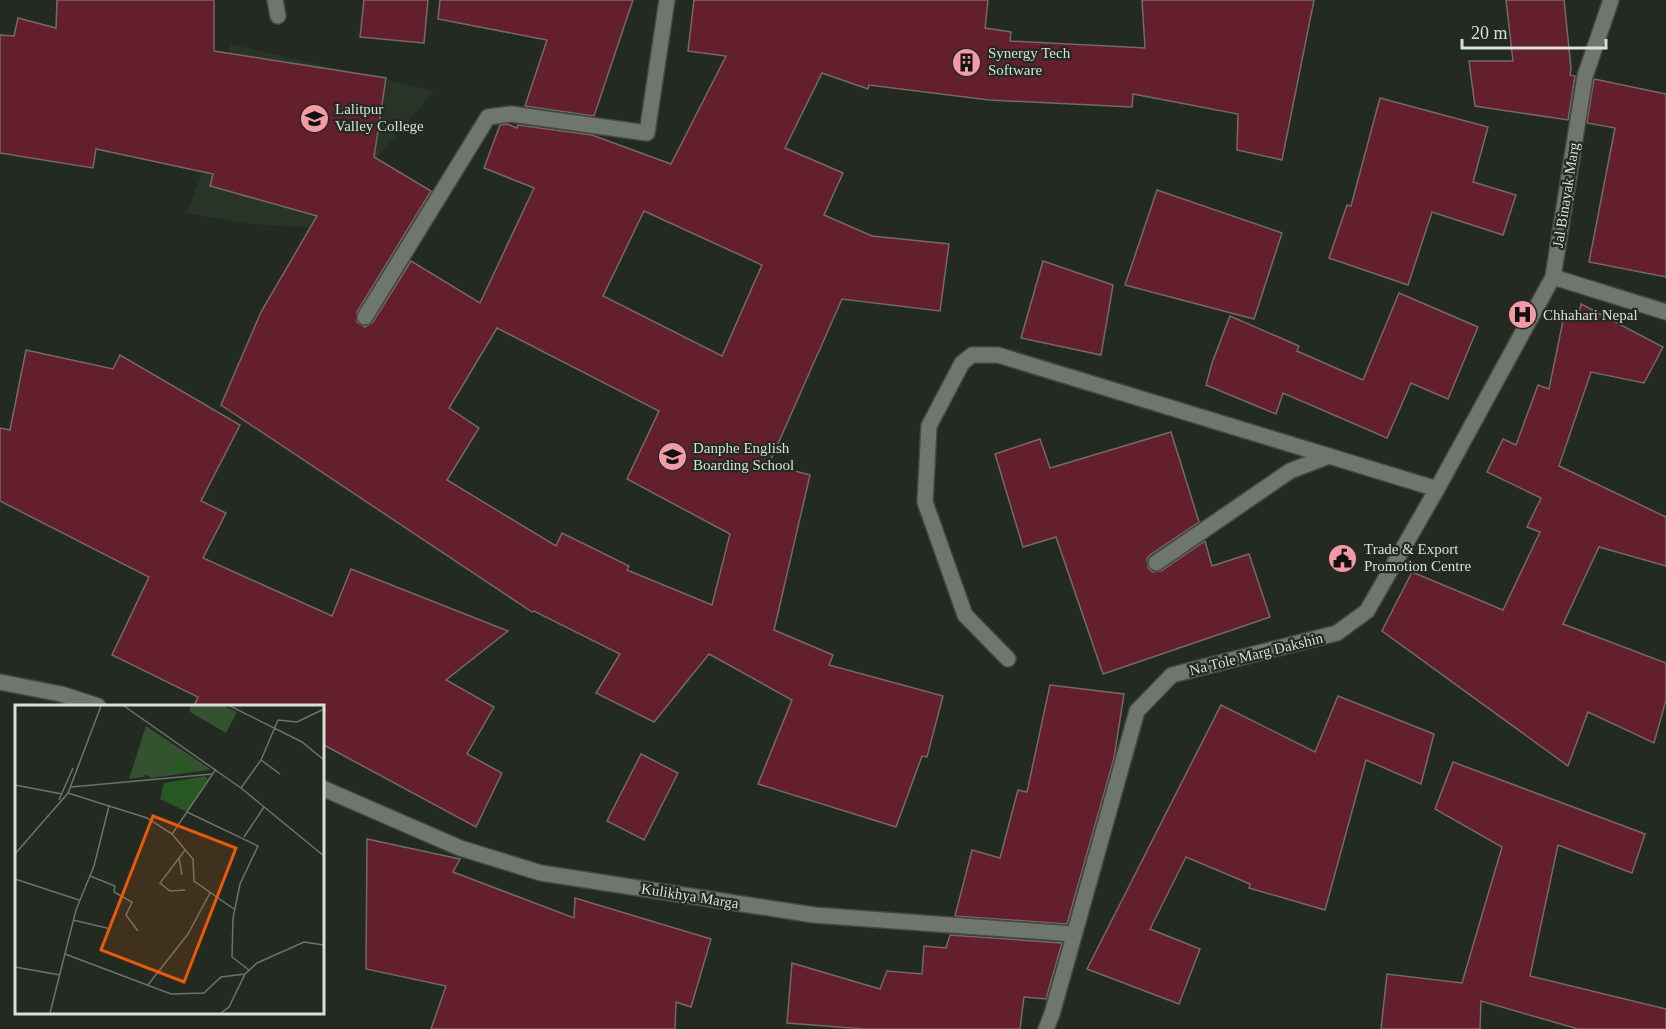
<svg xmlns="http://www.w3.org/2000/svg" width="1666" height="1029" font-family="'Times New Roman',serif">
	<style>
		.built { fill: #283427 }
		.building { fill: #641f2c; stroke: #756869; stroke-width: 1.5; fill-rule: evenodd }
		.lines { fill: none; stroke-linecap: round; stroke-linejoin: round }
		.minor-casing { stroke: #424842; stroke-width: 18 }
		.minor { stroke: #6e766d; stroke-width: 15 }
		.labels { text-anchor: middle; dominant-baseline: central; stroke-width: 4.5; stroke-linejoin: round; paint-order: stroke }
		.poi-label { font-size: 15px; fill: #dadfda; stroke: #232a22; text-anchor: start }
		.street-label { font-size: 15px; fill: #dadfda; stroke: #232a22 }
		.inset-road { fill: none; stroke: #6c726c; stroke-width: 1.5 }
		.view { fill: #e8590c; fill-opacity: 0.15; stroke: #e8590c; stroke-width: 3 }
		.inset-edge { fill: none; stroke: #dadfda; stroke-width: 3 }
	</style>
	<rect width="100%" height="100%" fill="#232a22"/>
	<path class="built" d="M230,44L434,91L316,228L248,224L186,213L214,145Z"/>
	<g class="building">
		<path d="M57,0H214V51L386,78L374,157L431,191L357,312V322L365,327L373,322L411,261L480,303L534,188L484,168L500,125L507,124L517,128L518,125L592,135L671,164L726,56L688,51L694,0H988L985,28L1011,32L1010,41L1145,48L1142,0H1314L1282,160L1237,150L1238,114L1133,94L1132,107L989,100L869,85L868,89L822,73L785,148L843,173L824,215L872,236L949,244L940,311L842,299L769,464L810,475L774,630L833,655L829,665L943,696L927,757L922,756L896,827L758,784L792,700L709,654L654,722L596,693L620,654L534,611L532,612L221,405L261,312L317,216L210,186L213,174L96,149L93,168L0,153V35L14,36L18,18L56,28ZM644,211L762,265L722,356L603,296ZM497,328L659,411L627,479L730,534L712,605L627,570L629,566L562,533L556,546L447,480L479,428L449,408Z"/>
		<path d="M364,0H428L424,43L360,37Z"/>
		<path d="M440,0H633L594,116L525,106L547,40L438,19Z"/>
		<path d="M1506,0H1564L1571,68L1570,75L1575,76L1568,120L1475,106L1469,61H1513Z"/>
		<path d="M1594,79L1666,94V277L1589,262L1615,128L1587,123Z"/>
		<path d="M1380,98L1488,127L1473,182L1516,195L1503,235L1432,212L1408,285L1329,258L1347,205L1351,206Z"/>
		<path d="M1157,190L1282,233L1254,319L1125,285Z"/>
		<path d="M1043,261L1113,285L1101,355L1021,338Z"/>
		<path d="M1399,293L1478,327L1448,399L1411,383L1387,438L1283,393L1276,414L1206,385L1212,363L1230,316L1299,346L1297,351L1363,380Z"/>
		<path d="M1581,304L1663,347L1644,383L1591,372L1559,466L1666,517V566L1599,547L1563,624L1666,663V700L1654,743L1588,712L1568,766L1382,631L1412,572L1503,610L1540,532L1527,527L1541,498L1487,472L1503,439L1516,445L1538,385L1549,389L1564,316L1578,319Z"/>
		<path d="M26,350L113,369L120,355L240,425L201,501L226,513L203,558L332,616L351,569L508,631L446,680L494,707L467,754L502,773L476,827L322,744V706H194L198,697L112,655L149,577L0,501V428L10,430Z"/>
		<path d="M1171,432L1199,522L1150,555L1147,559L1148,568L1152,572L1161,571L1205,541L1212,566L1249,554L1270,617L1103,674L1056,537L1023,547L995,454L1040,439L1050,468Z"/>
		<path d="M1050,685L1124,694L1114,758L1067,924L955,916L972,850L1000,858L1018,790L1027,792Z"/>
		<path d="M1338,696L1434,734L1421,784L1366,760L1325,910L1249,888L1250,884L1186,857L1150,929L1200,949L1179,1004L1087,969L1221,705L1315,752Z"/>
		<path d="M641,754L678,773L644,840L607,821Z"/>
		<path d="M1453,762L1645,834L1632,873L1558,845L1530,976L1666,1009V1029H1578L1481,1001L1480,1029H1381L1387,974L1462,983L1502,847L1435,809Z"/>
		<path d="M367,839L460,859L453,872L574,918L575,898L711,939L691,1007L676,1002L675,1029H431L446,986L366,969Z"/>
		<path d="M950,935L1062,943L1046,999L1024,997L1020,1029H864L787,1023L792,963L880,989L887,971L922,974L924,946L946,948Z"/>
	</g>
	<g class="lines">
		<defs>
			<g id="minor">
				<path d="M275,0L278,16"/>
				<path d="M1611,0L1585,76L1553,277L1666,312"/>
				<path d="M365,317L488,117L511,114L647,133L667,0"/>
				<path d="M1156,563L1290,471L1329,456L1437,489"/>
				<path d="M1008,659L965,615L925,502L929,426L962,363L972,355H998L1329,456"/>
				<path d="M0,682L61,694L98,706"/>
				<path d="M322,788L460,848L541,873L814,915L1074,934"/>
				<path d="M1046,1029L1052,1014L1137,711L1172,675L1337,633L1367,611L1437,489L1553,277"/>
			</g>
		</defs>
		<use href="#minor" class="minor-casing"/>
		<use href="#minor" class="minor"/>
	</g>
	<defs>
		<symbol id="building-disc" viewBox="-11 -11 22 22"><circle r="9.5" fill="#f49aa4" stroke="#232a22"/><path d="M-4-6H4V6H1V3H-1V6H-4ZM-2.5-4.3h1.7v1.8h-1.7ZM.8-4.3h1.7v1.8H.8ZM-2.5-1h1.7V.8h-1.7ZM.8-1h1.7V.8H.8Z" fill="#111"/></symbol>
		<symbol id="university-disc" viewBox="-11 -11 22 22"><circle r="9.5" fill="#f49aa4" stroke="#232a22"/><path d="M0-5L7-2L0 1L-7-2ZM-4 1L0 2.5L4 1V4Q0 6-4 4Z" fill="#111"/></symbol>
		<symbol id="hospital-disc" viewBox="-11 -11 22 22"><circle r="9.5" fill="#f49aa4" stroke="#232a22"/><path d="M-5-5h3v3.5h4V-5h3V5h-3V1.5h-4V5h-3Z" fill="#111"/></symbol>
		<symbol id="school-disc" viewBox="-11 -11 22 22"><circle r="9.5" fill="#f49aa4" stroke="#232a22"/><path d="M0-5L7-2L0 1L-7-2ZM-4 1L0 2.5L4 1V4Q0 6-4 4Z" fill="#111"/></symbol>
		<symbol id="civic-disc" viewBox="-11 -11 22 22"><circle r="9.5" fill="#f49aa4" stroke="#232a22"/><path d="M-.6-6.5H3V-4.5H.6V-3L4-1V1h2V6H-6V1h2V-1L-.6-3ZM-1.2 2.5V6h2.4V2.5Z" fill="#111"/></symbol>
	</defs>
	<g fill-rule="evenodd">
		<use href="#building-disc" x="950" y="46" width="33" height="33"/>
		<use href="#university-disc" x="298" y="102" width="33" height="33"/>
		<use href="#hospital-disc" x="1506" y="298" width="33" height="33"/>
		<use href="#school-disc" x="656" y="440" width="33" height="33"/>
		<use href="#civic-disc" x="1326" y="542" width="33" height="33"/>
	</g>
	<g class="labels">
		<g class="poi-label">
			<text x="988" y="53">Synergy Tech<tspan x="988" dy="17">Software</tspan></text>
			<text x="335" y="109">Lalitpur<tspan x="335" dy="17">Valley College</tspan></text>
			<text x="1543" y="315">Chhahari Nepal</text>
			<text x="693" y="448">Danphe English<tspan x="693" dy="17">Boarding School</tspan></text>
			<text x="1364" y="549">Trade &amp; Export<tspan x="1364" dy="17">Promotion Centre</tspan></text>
		</g>
		<g class="street-label">
			<text transform="translate(1566 195) rotate(-81)">Jal Binayak Marg</text>
			<text transform="translate(1256 654) rotate(-14)">Na Tole Marg Dakshin</text>
			<text transform="translate(690 896) rotate(9)">Kulikhya Marga</text>
		</g>
	</g>
	<g transform="translate(15 705)">
		<rect width="309" height="309" fill="#232a22"/>
		<path d="M175,1H209L222,7L211,28L175,7ZM131,21L194,63V65L136,73L130,69L129,72L114,74Z" fill="#345130"/>
		<path d="M161,50L180,63L179,65L157,68ZM190,71L193,74L172,107L145,94L149,78Z" fill="#275821"/>
		<path class="inset-road" d="M109,1L226,83L309,151M215,1L287,37L309,55M246,55L265,69M0,80L47,89M56,82L198,69M226,83L246,55L263,15L282,17L309,4M53,88L132,113L157,129L201,64M44,95L58,63M172,107L243,141L225,179L218,213L217,252L234,265M157,129L178,154L179,176L219,204M229,132L249,102M0,149L53,88L86,1M164,153L145,178L155,186L170,185M167,170L164,153L170,145M75,171L100,181L99,187L117,197L111,210L123,226M0,174L64,195M58,215L96,224M50,249L156,289L189,288L206,272L230,269M0,262L45,270M132,281L173,229L195,188M35,308L61,205L79,161L94,101M206,308L214,302L230,269L242,258L289,237L309,240"/>
		<path class="view" d="M138,111L221,143L169,277L86,245Z"/>
		<rect width="309" height="309" class="inset-edge"/>
	</g>
	<path d="M1462 39v9h144v-9" fill="none" stroke="#dadfda" stroke-width="3"/>
	<text x="1471" y="39" font-size="18" fill="#dadfda" stroke="#232a22" stroke-width="4.5" paint-order="stroke">20 m</text>
</svg>
